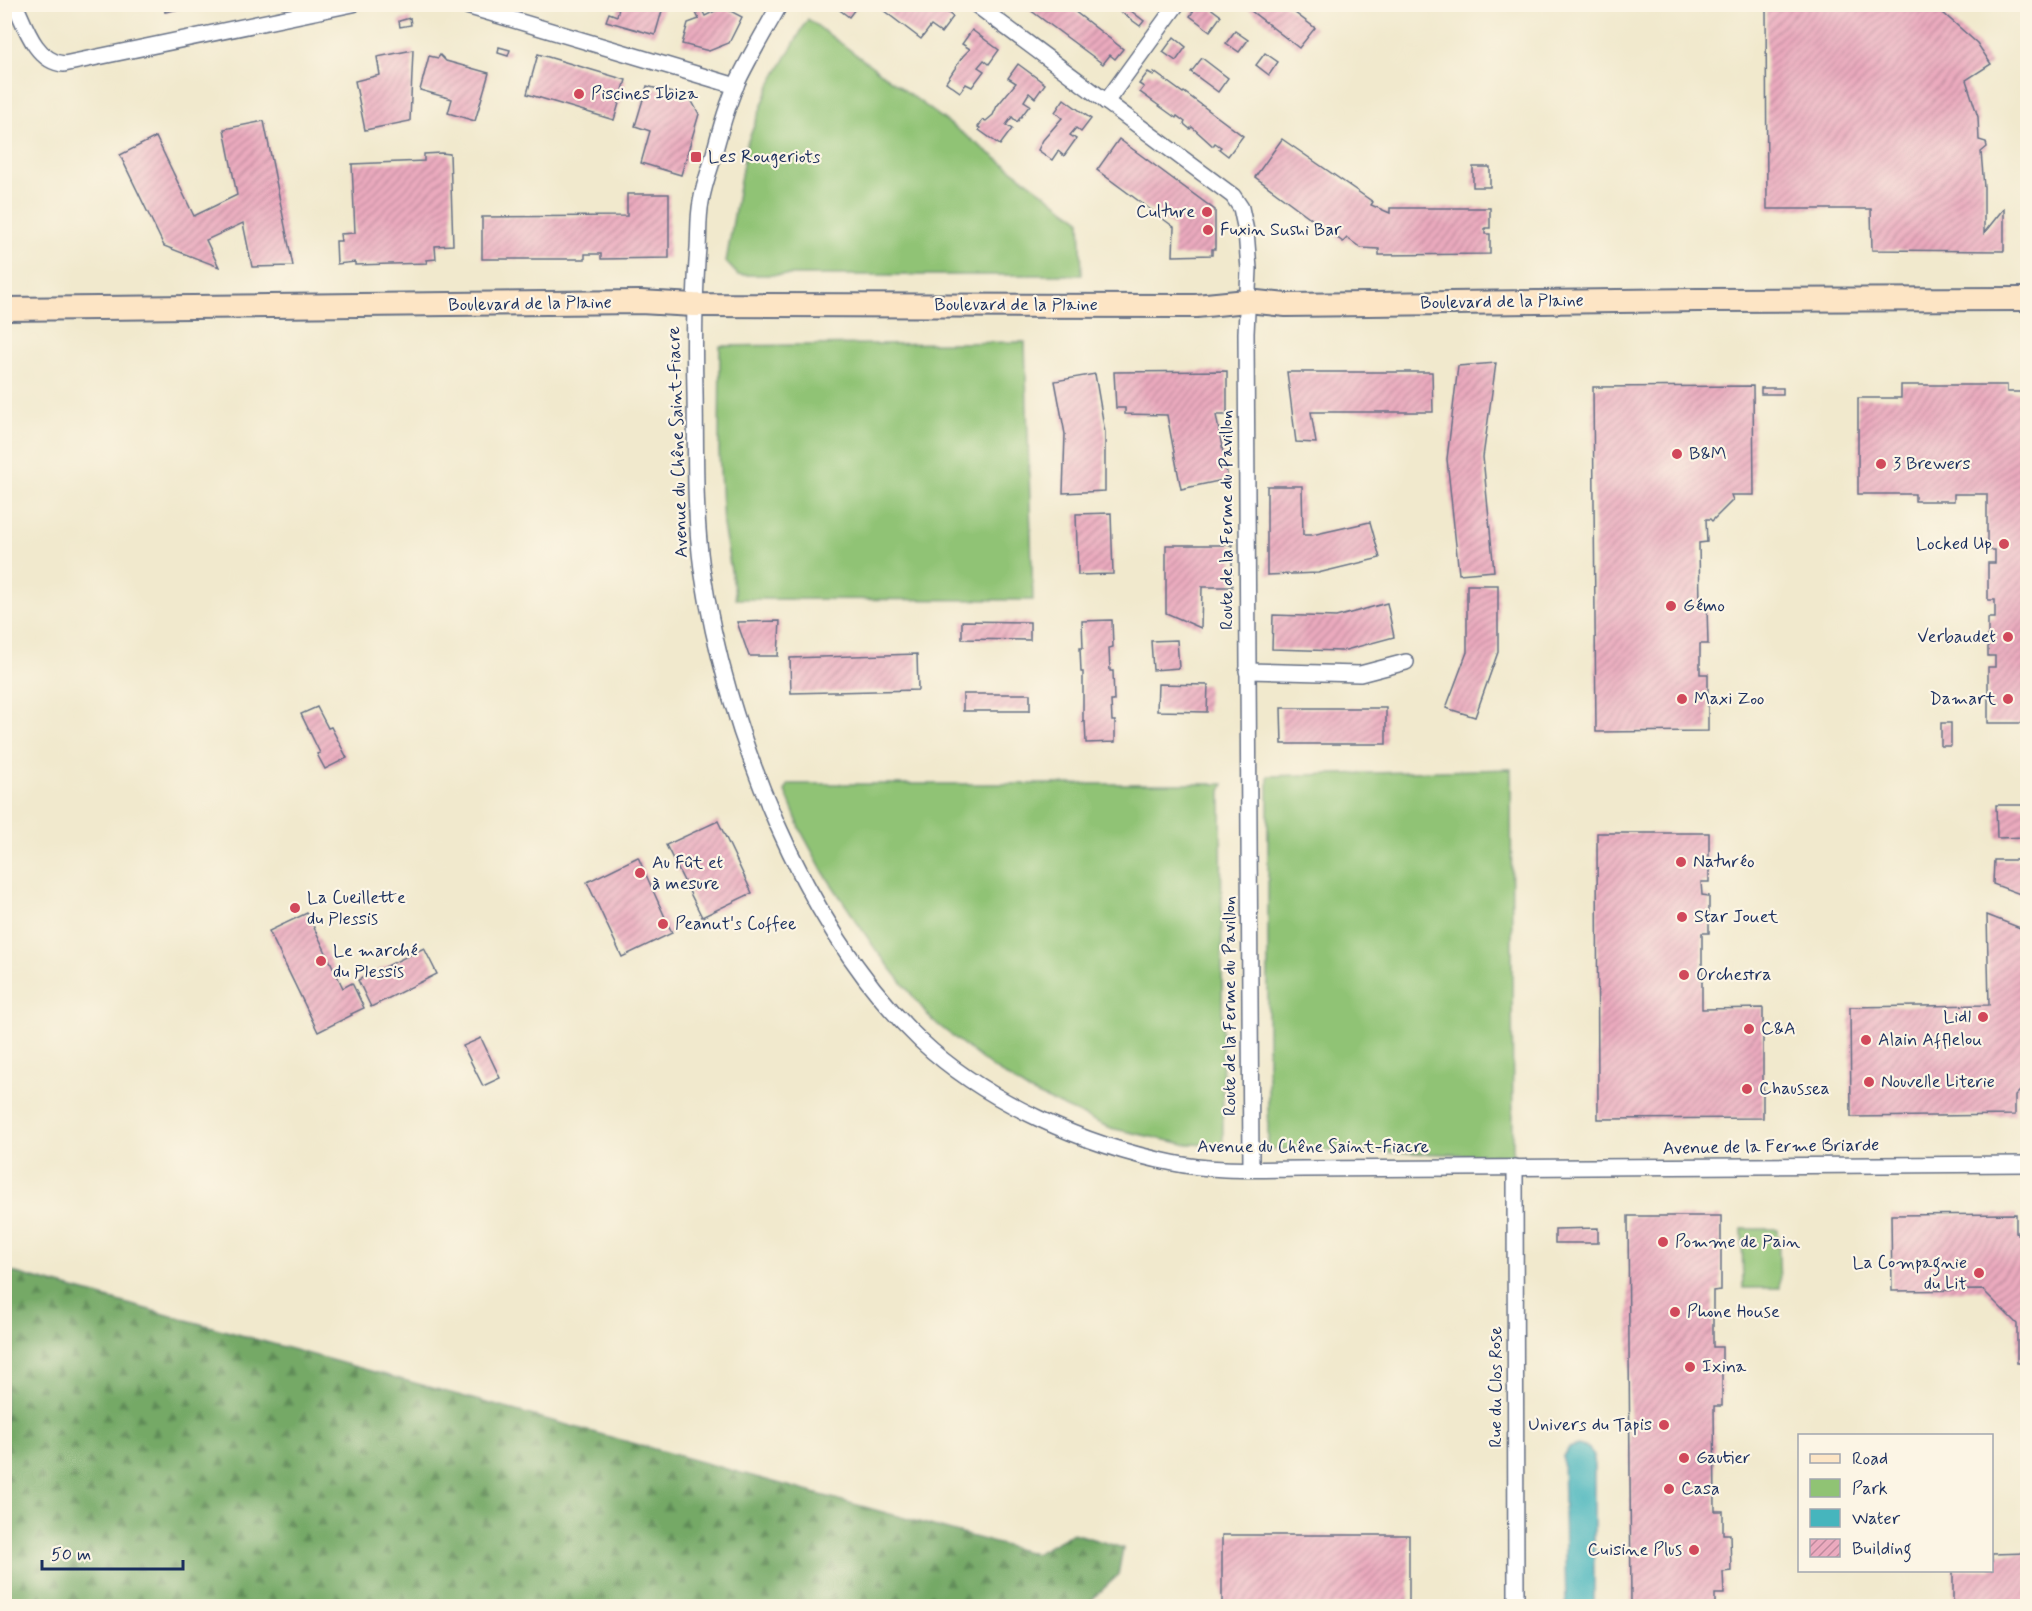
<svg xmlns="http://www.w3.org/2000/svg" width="2032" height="1611" font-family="Mynerve,sans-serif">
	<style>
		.green { fill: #90c374; stroke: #567969; stroke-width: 1.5 }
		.forest { fill: url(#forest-firs); stroke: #486c62; stroke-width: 1.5 }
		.water { fill: #46b5bd; stroke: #30728e; stroke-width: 1.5 }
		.building { fill: url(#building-hatch) }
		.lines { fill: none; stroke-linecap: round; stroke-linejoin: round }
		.minor-casing { stroke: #667085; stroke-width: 18 }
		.secondary-casing { stroke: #667085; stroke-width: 26 }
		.minor { stroke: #fff; stroke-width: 15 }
		.secondary { stroke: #fde5c5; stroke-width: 22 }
		.poi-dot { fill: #d1495b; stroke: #fcf5e5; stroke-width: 2 }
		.labels { text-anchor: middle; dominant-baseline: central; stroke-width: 4.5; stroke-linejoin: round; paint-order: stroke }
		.poi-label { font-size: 18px; fill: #1b2f5e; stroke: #fcf5e5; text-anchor: start }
		.street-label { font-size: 18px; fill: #1b2f5e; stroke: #fcf5e5 }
	</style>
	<defs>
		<pattern id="forest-firs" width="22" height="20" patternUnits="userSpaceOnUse" patternTransform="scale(1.5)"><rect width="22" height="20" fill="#74a966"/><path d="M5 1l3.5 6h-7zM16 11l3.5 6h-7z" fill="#5e8a57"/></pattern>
		<pattern id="building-hatch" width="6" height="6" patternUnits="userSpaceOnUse" patternTransform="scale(1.5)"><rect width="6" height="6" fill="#ebaabe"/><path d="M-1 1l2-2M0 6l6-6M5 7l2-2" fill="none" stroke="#be8b9e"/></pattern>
	</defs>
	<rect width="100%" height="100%" fill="#fcf5e5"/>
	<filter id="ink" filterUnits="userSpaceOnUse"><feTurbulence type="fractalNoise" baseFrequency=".0167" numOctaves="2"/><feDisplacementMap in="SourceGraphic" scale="12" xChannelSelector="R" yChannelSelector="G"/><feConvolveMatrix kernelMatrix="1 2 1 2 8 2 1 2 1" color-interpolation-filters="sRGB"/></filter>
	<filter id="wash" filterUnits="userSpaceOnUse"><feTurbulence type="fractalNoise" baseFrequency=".008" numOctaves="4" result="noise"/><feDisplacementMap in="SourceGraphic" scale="24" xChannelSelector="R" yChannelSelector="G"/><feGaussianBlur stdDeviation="1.35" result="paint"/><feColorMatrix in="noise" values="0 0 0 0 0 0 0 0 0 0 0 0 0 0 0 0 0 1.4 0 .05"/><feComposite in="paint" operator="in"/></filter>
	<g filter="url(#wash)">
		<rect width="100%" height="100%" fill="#f1e9cd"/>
		<g class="green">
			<path d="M808,19L1080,220L1082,275H738L726,262L746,146L770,85Z"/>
			<path d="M1025,342L1033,600L736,599L723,525L719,452L720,346Z"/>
			<path d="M1511,769L1513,1156L1268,1149V776Z"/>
			<path d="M789,784H1224L1221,791L1223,1145L1184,1144L1110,1128L1029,1091L993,1068L932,1020L876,950L824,873L802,833L785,791Z"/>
			<path d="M1742,1229H1778L1780,1288H1743Z"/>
		</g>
		<path class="forest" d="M5,1270L1035,1554L1073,1533L1123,1548L1118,1575L1085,1606H5Z"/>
		<path class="water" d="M1578,1445L1588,1448L1594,1455V1606H1566L1563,1456L1569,1448Z"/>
		<g id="blocks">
			<g class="building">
				<path d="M164,4H188L189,7L165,12Z"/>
				<path d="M620,4H664L655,35L606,21L609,13L617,16Z"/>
				<path d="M875,4H937L953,17L941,33L931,26L921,39Z"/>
				<path d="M1022,4H1065L1123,49L1115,59L1110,55L1103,64Z"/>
				<path d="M1110,4H1122L1144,21L1140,26Z"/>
				<path d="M1198,4H1205L1221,16L1210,31L1190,16Z"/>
				<path d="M1242,4H1283L1315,28L1299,48Z"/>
				<path d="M1766,4H1923L1943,13L1977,43L1991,64L1966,80L1978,117L1979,140L1986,142L1987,147L1981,152L1984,187V233L2004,208V251L1872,250L1871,209H1767Z"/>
				<path d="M833,5H858L849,17Z"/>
				<path d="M700,6L705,16L723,7L742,17L729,43L709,51L682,44L688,23L699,19L694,9Z"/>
				<path d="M410,18L411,25L400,27L399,21Z"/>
				<path d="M972,30L999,50L989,64L984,60L978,67L984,71L972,87L966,84L960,92L946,82L963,56L970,49L962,44Z"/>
				<path d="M1235,31L1248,40L1239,52L1226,43Z"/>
				<path d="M1174,37L1186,47L1176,61L1163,52Z"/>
				<path d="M499,47L510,50L508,56L498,53Z"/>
				<path d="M413,50L410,121L365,130L355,81L380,75L377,57Z"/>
				<path d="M1265,53L1278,62L1269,75L1256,65Z"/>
				<path d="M538,54L626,80L614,120L527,94Z"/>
				<path d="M440,55L446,61L489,73L475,121L448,113L452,99L420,90L429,56L438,58Z"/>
				<path d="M1202,58L1228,78L1218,92L1191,72Z"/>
				<path d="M1018,64L1045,84L1035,98L1029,93L1024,101L1030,105L1017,122L1012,117L1006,125L1012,129L1000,145L979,130L980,128L978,127L983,120L986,121L993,115L997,106L1016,83L1008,78Z"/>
				<path d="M1148,72L1153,75L1154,72L1183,93L1184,92L1243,136L1228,156L1219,149L1221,147L1215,143L1213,146L1192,127L1190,129L1184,124L1185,122L1177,116L1176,118L1140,92L1144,87L1139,84Z"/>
				<path d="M647,86L690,98L699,114L681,175L641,163L650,131L635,126Z"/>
				<path d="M1064,99L1091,119L1081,132L1076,128L1070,135L1076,139L1064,156L1058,151L1052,160L1038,150L1043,140L1062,118L1055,112Z"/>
				<path d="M264,121L293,266L252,267L243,223L206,240L219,267L164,246L120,155L156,137L194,216L237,195L224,129Z"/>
				<path d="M1119,139L1215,210V249H1212V255L1173,256L1174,227L1097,170Z"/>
				<path d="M1282,139L1373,202L1371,205L1390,213V208H1490V228H1485V234H1490V254L1379,255V249L1361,248L1347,238L1343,242L1255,177Z"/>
				<path d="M441,153L450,154L453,245L435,246L436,259L426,260L427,263L355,265V262L337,264L336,241H341L340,234L355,233L352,164L424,161V154Z"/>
				<rect x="1473" y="167" width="17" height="20"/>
				<path d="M627,194H669V258L601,259V254H585V259H482V217L627,216Z"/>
				<path d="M1496,363L1483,457L1494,571L1459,574L1447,459L1458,366Z"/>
				<path d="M1227,371V415H1216L1228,479L1181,489L1167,415L1125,414V408H1116L1114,372Z"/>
				<path d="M1287,372H1432L1433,412H1311L1316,443L1296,442Z"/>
				<path d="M1095,374L1105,432V491L1063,493L1065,434L1055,381Z"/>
				<path d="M1901,385H2007V392H2028V723H1988V667H1995V656H1988V618H1995V600H1988V563H1995V550H1987V494H1954V501H1915V494H1858V398H1901Z"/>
				<path d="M1753,386L1754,495H1731L1733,500L1712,521L1710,519H1706L1707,542L1699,543L1700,607H1707L1708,644H1700V674H1708V731L1596,732L1593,387Z"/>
				<rect x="1761" y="388" width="22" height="6"/>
				<path d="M1267,486H1302L1303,535H1312L1370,522L1380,558L1318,573L1267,575Z"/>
				<path d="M1111,513L1113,574L1078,575L1076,514Z"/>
				<path d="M1166,545H1232V587H1202L1201,628L1166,613Z"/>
				<path d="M1467,585H1498V652L1475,717L1446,708L1467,652Z"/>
				<path d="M1387,603L1394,637L1342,651L1272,649L1273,615L1336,617Z"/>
				<path d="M1112,620L1113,647L1109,648L1110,671H1113L1114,701H1111L1112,721H1115V742L1086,743L1085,721L1083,722V672H1081L1080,648H1083L1082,621Z"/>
				<path d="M780,621L778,656H749L737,622Z"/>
				<path d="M962,621L1030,622V640L962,639Z"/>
				<path d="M1177,640L1179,668L1153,670L1151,641Z"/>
				<path d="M917,654L918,690L791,693L790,658Z"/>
				<path d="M1158,684L1208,685L1207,712L1157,711Z"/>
				<rect x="963" y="694" width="67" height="17"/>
				<path d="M317,707L328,728L331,727L347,758L325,769L317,754L320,753L301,714Z"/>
				<path d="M1281,708H1386V744H1282Z"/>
				<rect x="1941" y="723" width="10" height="23"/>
				<path d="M1996,805H2028V837L1997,838Z"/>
				<path d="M718,821L752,893L702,917L666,845Z"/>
				<path d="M1597,833H1709V882H1701L1702,895L1709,896V933H1702V1009L1763,1008V1118L1598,1119Z"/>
				<path d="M638,857L672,933L622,957L587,882Z"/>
				<path d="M1994,860H2028V897L1993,884Z"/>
				<path d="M307,913L343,988L352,983L364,1008L351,1014L352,1015L318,1032L269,931Z"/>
				<path d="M1987,915L2028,931V1083L2015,1096V1115L1851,1117L1850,1007L1989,1005Z"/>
				<path d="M424,948L437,974L371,1007L358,980Z"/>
				<path d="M481,1038L500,1078L483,1086L463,1046Z"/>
				<path d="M2016,1214V1233L2028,1245V1363H2017V1324L1983,1290L1892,1291L1891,1215Z"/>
				<path d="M1628,1216H1721V1290L1713,1291V1347H1722V1406H1714L1715,1511H1723V1534H1730L1731,1571L1723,1572L1724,1594H1715V1606H1631Z"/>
				<path d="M1598,1228V1243H1555V1229Z"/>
				<rect x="1222" y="1535" width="187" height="71"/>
				<path d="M2028,1553V1606H1953V1570H1992V1554Z"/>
			</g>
		</g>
	</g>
	<g filter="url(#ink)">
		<use href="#blocks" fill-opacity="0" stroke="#667085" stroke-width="1.5"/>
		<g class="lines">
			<defs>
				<g id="minor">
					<path d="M15,4C25,26 36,62 64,64L353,4"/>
					<path d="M460,4L736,86"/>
					<path d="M780,4C765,31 749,57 736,85C725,111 718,138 711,165C707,177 703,190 701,202C698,217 699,233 698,248C694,297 694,345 695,393C696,452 694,511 702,569C725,726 804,930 921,1041C986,1102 1086,1146 1173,1163C1215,1172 1260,1169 1303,1169L2028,1164"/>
					<path d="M975,4L1233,196L1241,208L1246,231L1249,269L1246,333L1251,1169"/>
					<path d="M1106,102L1177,4"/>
					<path d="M1247,671L1360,674L1406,662"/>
					<path d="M1515,1167L1516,1606"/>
				</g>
				<path id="secondary" d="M4,309L640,302L694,305L1196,306L1247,301L1286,305L1698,300L2028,299"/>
			</defs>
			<use href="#minor" class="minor-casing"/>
			<use href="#secondary" class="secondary-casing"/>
			<use href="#minor" class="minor"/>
			<use href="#secondary" class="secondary"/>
		</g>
	</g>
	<g class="poi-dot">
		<circle cx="579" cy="94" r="6"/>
		<rect x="690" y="151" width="12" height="12" rx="3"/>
		<circle cx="1207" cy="212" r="6"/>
		<circle cx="1208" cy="230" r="6"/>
		<circle cx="1677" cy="454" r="6"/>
		<circle cx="1881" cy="464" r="6"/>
		<circle cx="2004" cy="544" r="6"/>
		<circle cx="1671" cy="606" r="6"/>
		<circle cx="2008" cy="637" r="6"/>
		<circle cx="1682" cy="699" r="6"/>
		<circle cx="2008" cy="699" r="6"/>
		<circle cx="1681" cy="862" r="6"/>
		<circle cx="640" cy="873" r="6"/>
		<circle cx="295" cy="908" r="6"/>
		<circle cx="1682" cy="917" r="6"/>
		<circle cx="663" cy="924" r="6"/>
		<circle cx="321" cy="961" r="6"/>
		<circle cx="1684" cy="975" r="6"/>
		<circle cx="1983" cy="1017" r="6"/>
		<circle cx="1749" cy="1029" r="6"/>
		<circle cx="1866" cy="1040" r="6"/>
		<circle cx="1869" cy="1082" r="6"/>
		<circle cx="1747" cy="1089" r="6"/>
		<circle cx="1663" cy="1242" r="6"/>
		<circle cx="1979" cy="1273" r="6"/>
		<circle cx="1675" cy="1312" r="6"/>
		<circle cx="1690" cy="1367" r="6"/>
		<circle cx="1664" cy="1425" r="6"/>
		<circle cx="1684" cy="1458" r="6"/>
		<circle cx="1669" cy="1489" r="6"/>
		<circle cx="1694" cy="1550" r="6"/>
	</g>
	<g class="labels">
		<g class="poi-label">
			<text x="591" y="94">Piscines Ibiza</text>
			<text x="708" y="157">Les Rougeriots</text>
			<text x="1195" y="212" text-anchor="end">Culture</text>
			<text x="1220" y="230">Fuxin Sushi Bar</text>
			<text x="1689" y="454">B&amp;M</text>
			<text x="1893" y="464">3 Brewers</text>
			<text x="1992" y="544" text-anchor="end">Locked Up</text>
			<text x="1683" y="606">Gémo</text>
			<text x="1996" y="637" text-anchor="end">Verbaudet</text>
			<text x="1694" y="699">Maxi Zoo</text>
			<text x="1996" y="699" text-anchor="end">Damart</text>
			<text x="1693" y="862">Naturéo</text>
			<text x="652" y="863">Au Fût et<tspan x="652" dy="21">à mesure</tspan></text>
			<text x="307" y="898">La Cueillette<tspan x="307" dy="21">du Plessis</tspan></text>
			<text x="1694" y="917">Star Jouet</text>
			<text x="675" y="924">Peanut's Coffee</text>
			<text x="333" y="951">Le marché<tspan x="333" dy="21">du Plessis</tspan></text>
			<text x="1696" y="975">Orchestra</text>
			<text x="1971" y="1017" text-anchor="end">Lidl</text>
			<text x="1761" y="1029">C&amp;A</text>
			<text x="1878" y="1040">Alain Afflelou</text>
			<text x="1881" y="1082">Nouvelle Literie</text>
			<text x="1759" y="1089">Chaussea</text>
			<text x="1675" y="1242">Pomme de Pain</text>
			<text x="1967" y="1263" text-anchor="end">La Compagnie<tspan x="1967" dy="21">du Lit</tspan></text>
			<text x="1687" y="1312">Phone House</text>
			<text x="1702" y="1367">Ixina</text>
			<text x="1652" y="1425" text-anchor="end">Univers du Tapis</text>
			<text x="1696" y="1458">Gautier</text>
			<text x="1681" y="1489">Casa</text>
			<text x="1682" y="1550" text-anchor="end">Cuisine Plus</text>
		</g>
		<g class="street-label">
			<text transform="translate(1502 302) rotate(-1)">Boulevard de la Plaine</text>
			<text transform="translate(530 304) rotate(-1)">Boulevard de la Plaine</text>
			<text x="1016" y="305">Boulevard de la Plaine</text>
			<text transform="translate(678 442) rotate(-92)">Avenue du Chêne Saint-Fiacre</text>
			<text transform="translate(1227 520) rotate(-90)">Route de la Ferme du Pavillon</text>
			<text transform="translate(1230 1006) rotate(-90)">Route de la Ferme du Pavillon</text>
			<text x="1313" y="1147">Avenue du Chêne Saint-Fiacre</text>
			<text transform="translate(1771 1147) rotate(-1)">Avenue de la Ferme Briarde</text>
			<text transform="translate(1496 1387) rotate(-90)">Rue du Clos Rose</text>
		</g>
	</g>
	<rect width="2032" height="1611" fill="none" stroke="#fcf5e5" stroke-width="24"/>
	<rect x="1798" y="1434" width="195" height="138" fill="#fcf5e5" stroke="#a2a6af" stroke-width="1.5"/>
	<rect x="1810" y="1454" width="30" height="9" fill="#fde5c5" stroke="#a2a6af" stroke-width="1.5"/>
	<text x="1852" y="1464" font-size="18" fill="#1b2f5e">Road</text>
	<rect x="1810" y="1479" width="30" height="18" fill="#90c374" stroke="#a2a6af" stroke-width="1.5"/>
	<text x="1852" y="1494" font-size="18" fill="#1b2f5e">Park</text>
	<rect x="1810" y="1509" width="30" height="18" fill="#46b5bd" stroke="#a2a6af" stroke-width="1.5"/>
	<text x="1852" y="1524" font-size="18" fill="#1b2f5e">Water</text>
	<rect x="1810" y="1539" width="30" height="18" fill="url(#building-hatch)" stroke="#a2a6af" stroke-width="1.5"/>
	<text x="1852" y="1554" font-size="18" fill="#1b2f5e">Building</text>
	<path d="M42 1560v9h141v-9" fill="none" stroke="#1b2f5e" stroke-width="3"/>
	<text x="51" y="1560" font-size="18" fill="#1b2f5e" stroke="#fcf5e5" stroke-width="4.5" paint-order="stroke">50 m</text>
</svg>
